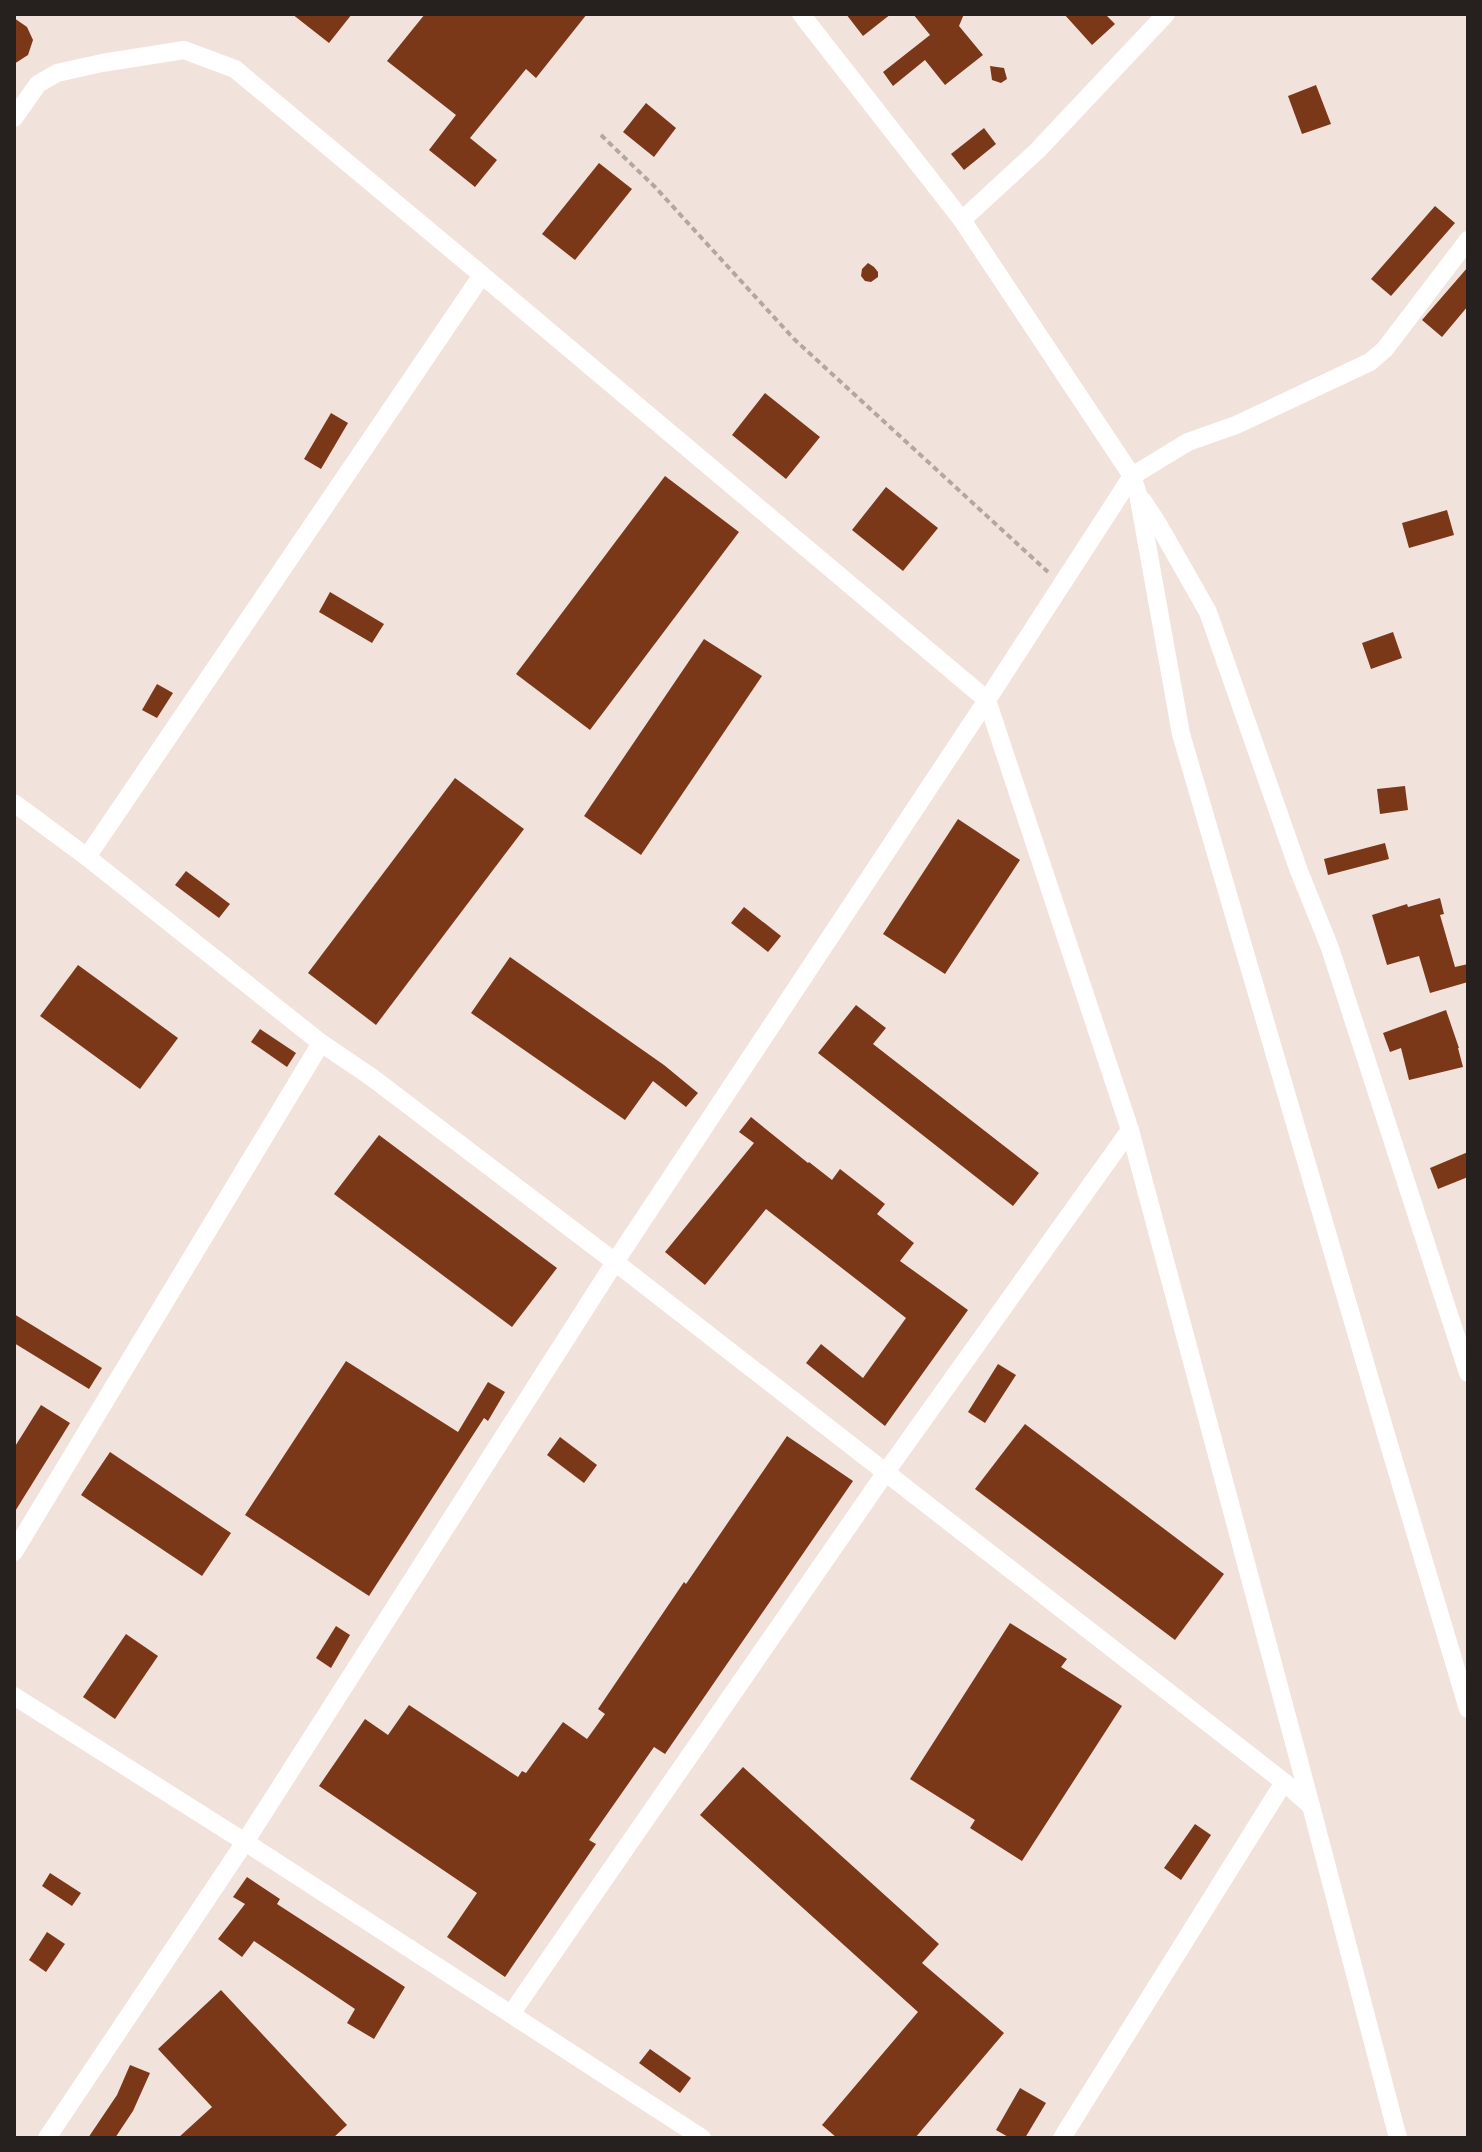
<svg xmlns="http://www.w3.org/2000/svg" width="1482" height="2152" font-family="'Titillium Web',sans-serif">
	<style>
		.building { fill: #7b3819 }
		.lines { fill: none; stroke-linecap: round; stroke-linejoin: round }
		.path { stroke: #b3a7a2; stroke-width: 4; stroke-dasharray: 6 4; stroke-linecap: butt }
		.street { stroke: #fff; stroke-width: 18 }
	</style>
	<rect width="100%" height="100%" fill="#f2e2dc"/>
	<g class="building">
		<path d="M292,14H352L329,43Z"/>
		<path d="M425,14H587L536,78L526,69L470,138L497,160L475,187L429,150L456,115L387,61Z"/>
		<path d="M846,14H891L863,36Z"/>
		<path d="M913,14H964L959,26L983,55L945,85L925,60L893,86L883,72L930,35Z"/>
		<path d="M1064,14H1105L1115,24L1092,45Z"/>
		<path d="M14,18L27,27L33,40L28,55L14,64Z"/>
		<path d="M990,66L1004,68L1007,79L1001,83L992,80Z"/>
		<path d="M1316,85L1331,124L1302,134L1288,96Z"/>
		<path d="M646,103L676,128L654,157L623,132Z"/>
		<path d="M984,128L996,144L964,170L951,154Z"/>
		<path d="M599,163L632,189L575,260L542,234Z"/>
		<path d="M1435,206L1455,223L1391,296L1371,279Z"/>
		<path d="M868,263L874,267L878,272V277L871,282L865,281L861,276L862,269Z"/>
		<path d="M1468,267V306L1442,337L1422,320Z"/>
		<path d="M765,393L820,437L786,479L732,435Z"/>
		<path d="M331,413L348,423L321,469L304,459Z"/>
		<path d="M665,476L739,532L590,730L516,674Z"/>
		<path d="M886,487L938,528L903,571L852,530Z"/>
		<path d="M1447,510L1454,535L1409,548L1402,523Z"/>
		<path d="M330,592L384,624L372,643L319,612Z"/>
		<path d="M1393,632L1402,658L1371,669L1362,643Z"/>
		<path d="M704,639L762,676L641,855L584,816Z"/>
		<path d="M157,684L173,693L157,718L142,710Z"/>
		<path d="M455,778L524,829L376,1025L308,973Z"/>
		<path d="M1405,786L1408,810L1380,814L1377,789Z"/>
		<path d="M958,819L1020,860L945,974L883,934Z"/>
		<path d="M1385,843L1389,859L1328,875L1324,859Z"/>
		<path d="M186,871L230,904L219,918L175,885Z"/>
		<path d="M1440,898L1444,914L1440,915L1455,967L1468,964V982L1430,993L1419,956L1387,965L1372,915L1407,904L1408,907Z"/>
		<path d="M744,907L781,936L768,952L731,923Z"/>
		<path d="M510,957L664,1065L698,1093L686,1107L653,1081L625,1120L471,1013Z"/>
		<path d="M78,965L178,1038L140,1089L40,1016Z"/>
		<path d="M856,1005L886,1028L873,1044L1039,1173L1013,1206L818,1053Z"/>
		<path d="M1446,1010L1459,1048H1458L1463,1067L1409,1080L1401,1048L1390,1052L1383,1033Z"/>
		<path d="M260,1029L296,1053L287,1067L251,1042Z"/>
		<path d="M751,1117L808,1163L809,1162L832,1180L840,1169L885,1204L877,1214L914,1243L900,1261L968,1310L885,1426L806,1363L821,1344L863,1378L906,1318L766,1209L705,1285L665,1252L754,1143L739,1132Z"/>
		<path d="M379,1135L557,1268L512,1327L334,1194Z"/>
		<path d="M1468,1152V1177L1438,1189L1430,1168Z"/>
		<path d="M14,1314L102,1368L89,1389L14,1343Z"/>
		<path d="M346,1361L458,1432L488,1382L505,1392L488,1421L484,1418L369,1596L245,1515Z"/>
		<path d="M998,1364L1016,1375L985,1423L968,1412Z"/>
		<path d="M41,1405L70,1423L14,1513V1448Z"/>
		<path d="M1025,1424L1224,1574L1175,1640L975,1489Z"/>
		<path d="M787,1436L853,1481L665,1754L654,1747L589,1840L596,1844L505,1977L447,1937L477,1893L319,1786L365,1719L388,1735L409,1705L518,1777L522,1771L526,1773L563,1722L587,1739L605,1714L598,1709L684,1582L686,1584Z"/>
		<path d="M560,1437L597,1465L584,1483L547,1455Z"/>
		<path d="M110,1452L231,1533L202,1576L81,1495Z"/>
		<path d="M1010,1623L1067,1659L1061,1667L1122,1706L1022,1861L970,1828L975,1820L910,1779Z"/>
		<path d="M336,1626L350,1635L331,1668L316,1658Z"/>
		<path d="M126,1634L158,1656L115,1719L83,1697Z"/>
		<path d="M743,1767L939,1944L922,1963L1004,2033L915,2138H837L822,2125L918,2012L700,1815Z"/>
		<path d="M1195,1824L1211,1835L1181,1880L1164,1868Z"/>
		<path d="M50,1873L81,1893L72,1906L42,1886Z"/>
		<path d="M247,1877L280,1899L277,1904L405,1987L374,2039L347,2023L355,2009L254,1941L242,1957L218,1939L245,1904L233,1897Z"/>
		<path d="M47,1932L65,1944L46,1972L29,1960Z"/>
		<path d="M221,1990L347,2125L333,2138H178L212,2107L158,2049Z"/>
		<path d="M650,2049L691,2078L680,2093L639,2063Z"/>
		<path d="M130,2065L150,2073L133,2111L115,2138H88L117,2095Z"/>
		<path d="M1020,2088L1046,2103L1025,2138H1010L996,2130Z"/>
	</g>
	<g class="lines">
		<path class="path" d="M601,135L655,187L794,339L1048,572"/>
		<g class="street">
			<path d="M801,14L962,220L1132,476L1138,494L1181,734L1390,1448L1468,1709"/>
			<path d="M14,118L38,84L57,73L102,63L184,50L235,69L482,275"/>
			<path d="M962,220L1037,151L1166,14"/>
			<path d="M1143,501L1158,524L1208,612L1299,871L1330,948L1468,1373"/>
			<path d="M14,803L87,857L321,1043L370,1076L615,1262L1284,1782L1311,1806L1398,2138"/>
			<path d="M87,857L482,275L987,700L1130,1130L1311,1806"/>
			<path d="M14,1552L321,1043"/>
			<path d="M14,1696L245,1842L702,2138"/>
			<path d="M511,2014L886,1472L1130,1130"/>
			<path d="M47,2138L245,1842L615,1262L987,700L1132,476L1188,442L1236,425L1370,362L1385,349L1468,240"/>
			<path d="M1062,2138L1284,1782"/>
		</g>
	</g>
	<rect width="1482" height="2152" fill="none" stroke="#26211e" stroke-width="32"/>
</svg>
